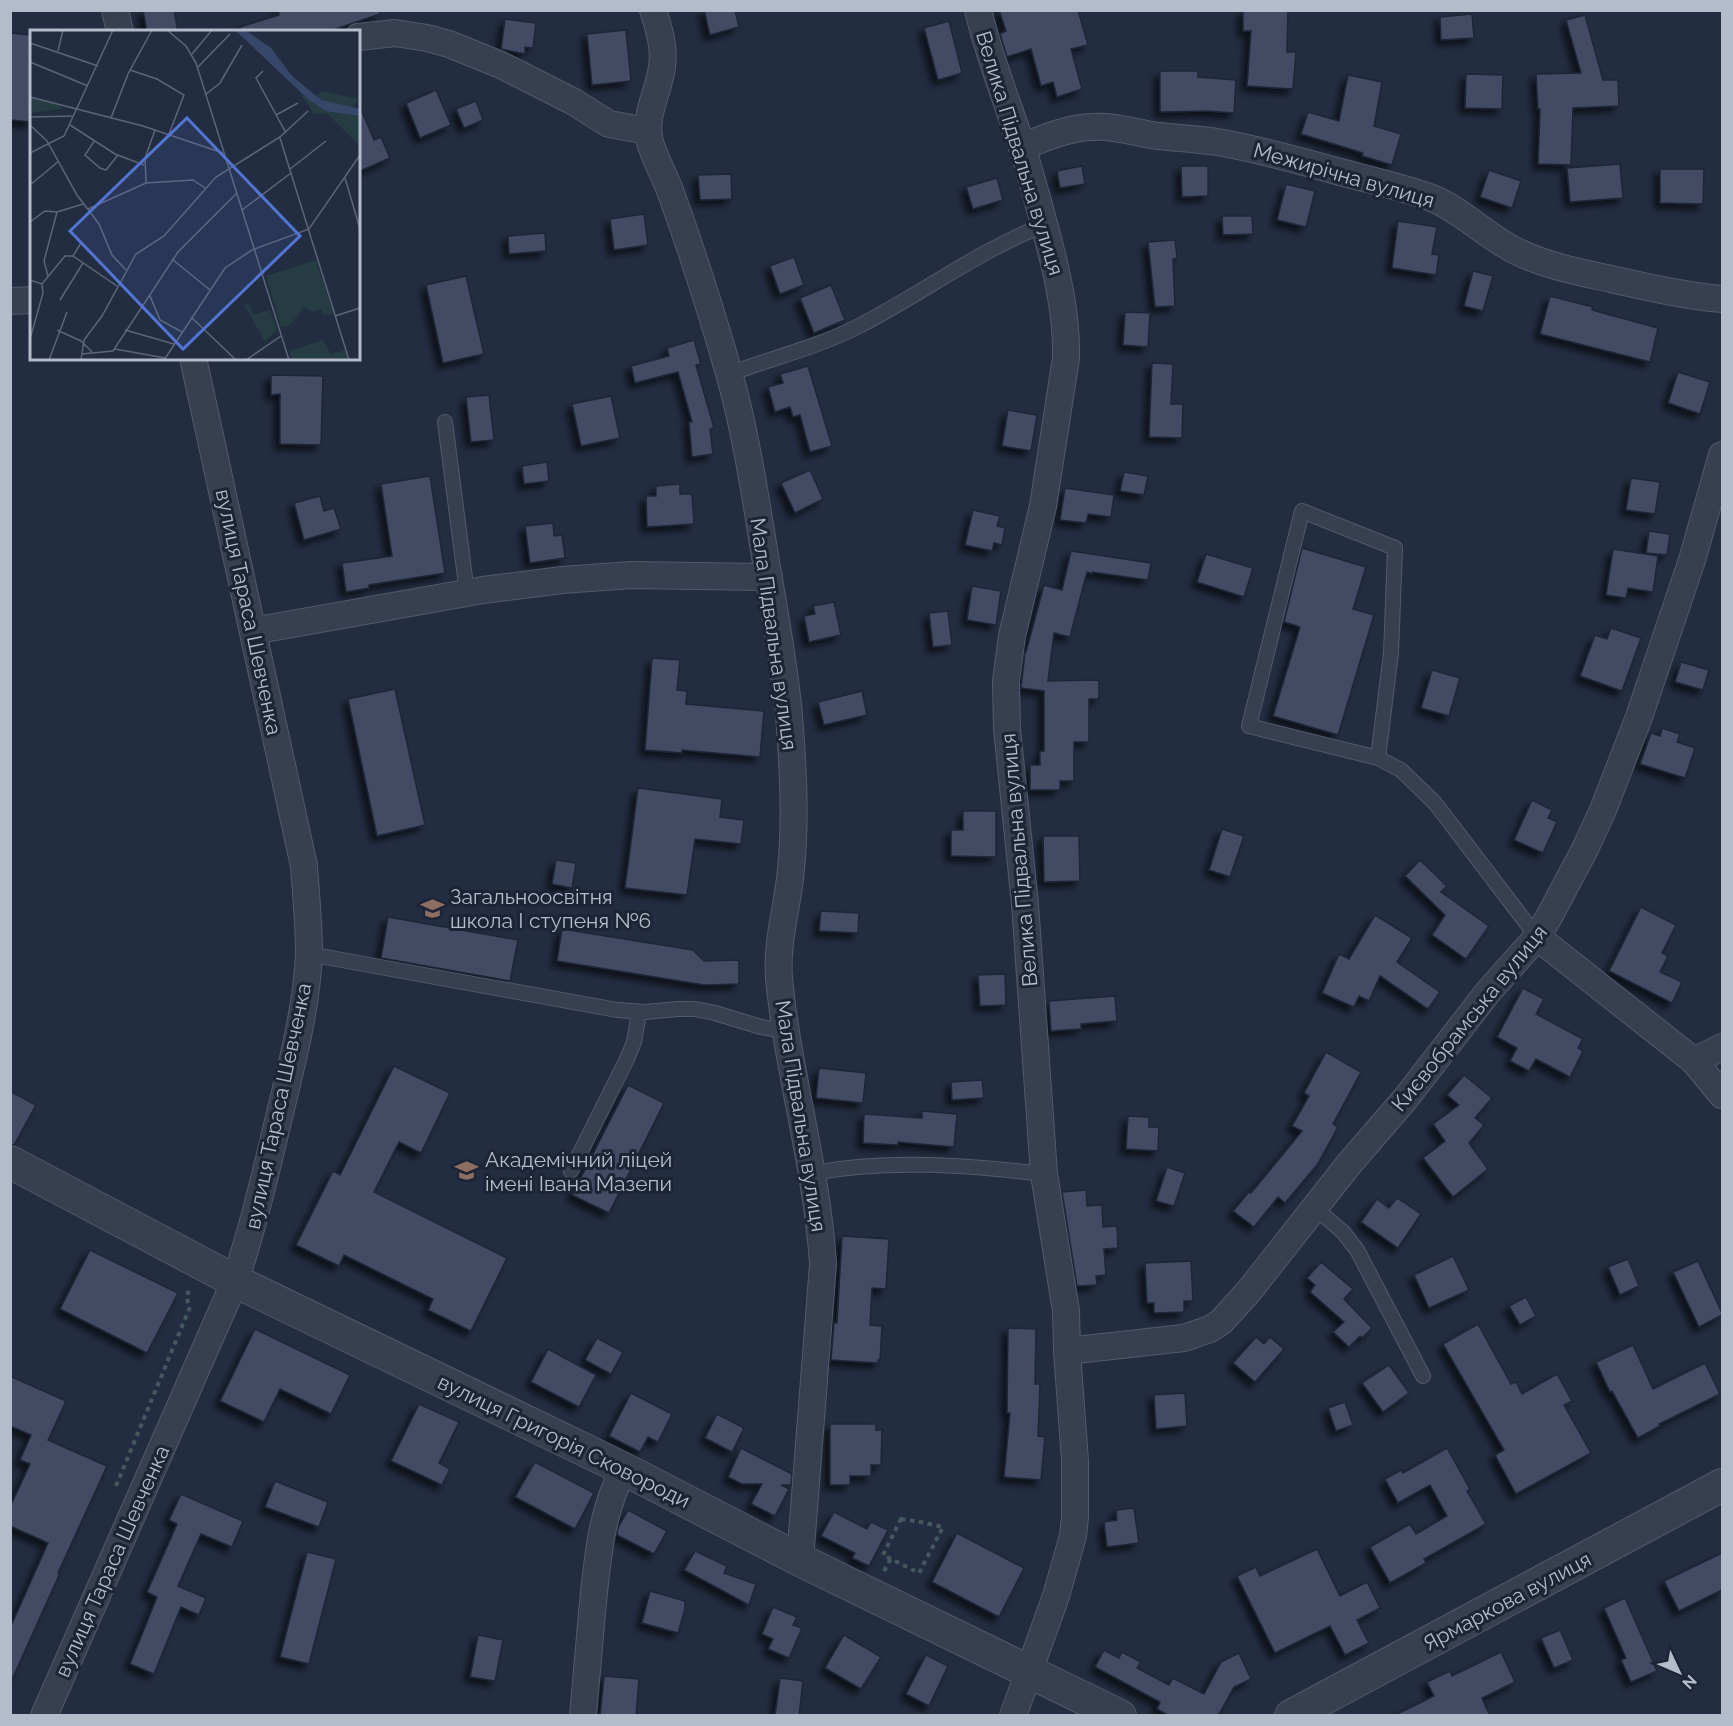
<svg xmlns="http://www.w3.org/2000/svg" width="1733" height="1726" font-family="Raleway,sans-serif">
	<style>
		.building { fill: #424c63; stroke: #1e2637; stroke-width: 1.5; filter: url(#shadow) }
		.lines { fill: none; stroke-linecap: round; stroke-linejoin: round }
		.service-casing { stroke: #525a6b; stroke-width: 16 }
		.minor-casing { stroke: #525a6b; stroke-width: 28 }
		.tertiary-casing { stroke: #525a6b; stroke-width: 34 }
		.path { stroke: #43595e; stroke-width: 4; stroke-dasharray: 4.5 4.5; stroke-linecap: butt }
		.service { stroke: #373f50; stroke-width: 14 }
		.minor { stroke: #373f50; stroke-width: 26 }
		.tertiary { stroke: #373f50; stroke-width: 32 }
		.labels { text-anchor: middle; dominant-baseline: central; stroke-width: 6; stroke-linejoin: round; paint-order: stroke }
		.street-label { font-size: 21px; fill: #b4bbcb; stroke: #1c2435 }
		.poi-label { font-size: 21px; fill: #b4bbcb; stroke: #1c2435; text-anchor: start }
		.inset-road { fill: none; stroke: #5d6678; stroke-width: 1.5 }
		.view { fill: #5274d3; fill-opacity: 0.15; stroke: #5274d3; stroke-width: 3 }
		.inset-edge { fill: none; stroke: #b4bbcb; stroke-width: 3 }
	</style>
	<defs>
		<filter id="shadow"><feDropShadow dx="-5.5" dy="5.5" stdDeviation="3" flood-color="#0009"/></filter>
	</defs>
	<rect width="100%" height="100%" fill="#232d41"/>
	<g class="building">
		<path d="M143,10H174L178,32H147Z"/>
		<path d="M278,10H379L380,14L327,32H240V27L279,15Z"/>
		<path d="M704,10H735L739,27L710,35Z"/>
		<path d="M999,10H1078L1088,45L1071,49L1082,89L1057,97L1053,82L1041,86L1031,49L1007,57L1000,34L1006,31Z"/>
		<path d="M1243,10H1288L1287,52H1296L1293,89L1247,86L1251,31H1243Z"/>
		<path d="M1472,14L1474,38L1441,40L1440,17Z"/>
		<path d="M1585,15L1603,80H1618L1619,106L1573,108L1571,165L1538,164L1540,109H1538L1536,74L1581,73L1566,20Z"/>
		<path d="M505,19L536,23L533,48L525,47V54L501,49Z"/>
		<path d="M949,21L962,73L938,80L924,28Z"/>
		<path d="M626,30L631,81L592,85L587,34Z"/>
		<path d="M10,33L32,35V122L10,120Z"/>
		<path d="M1160,71H1198V77L1236,80L1234,113L1207,111L1160,112Z"/>
		<path d="M1466,74L1503,75L1502,109L1465,108Z"/>
		<path d="M1348,75L1382,82L1374,126L1401,134L1392,165L1362,156L1363,153L1301,134L1308,112L1339,121Z"/>
		<path d="M436,90L451,125L420,138L406,103Z"/>
		<path d="M476,101L483,120L464,128L456,109Z"/>
		<path d="M359,104L374,140L381,137L390,158L358,172Z"/>
		<path d="M1620,164L1623,198L1570,202L1567,168Z"/>
		<path d="M1082,166L1085,184L1060,188L1057,171Z"/>
		<path d="M1181,166H1208V196L1182,197Z"/>
		<path d="M1660,169H1704L1703,204L1660,203Z"/>
		<path d="M1489,170L1521,181L1512,208L1480,197Z"/>
		<path d="M731,174L732,199L700,200L698,175Z"/>
		<path d="M997,178L1003,200L973,209L966,187Z"/>
		<path d="M1286,184L1315,191L1306,227L1277,220Z"/>
		<path d="M644,214L648,245L614,250L610,219Z"/>
		<path d="M1222,216H1252L1253,234L1223,235Z"/>
		<path d="M1398,221L1437,227L1432,254L1439,255L1436,275L1392,268Z"/>
		<path d="M545,233L546,251L509,254L508,236Z"/>
		<path d="M1175,240L1177,258L1173,259L1175,306L1155,307L1148,242Z"/>
		<path d="M794,257L804,285L780,294L770,266Z"/>
		<path d="M1473,271L1493,276L1483,311L1464,306Z"/>
		<path d="M466,276L484,354L443,363L426,285Z"/>
		<path d="M831,285L845,320L814,333L800,298Z"/>
		<path d="M1550,296L1593,307L1592,310L1658,328L1650,362L1540,334Z"/>
		<path d="M1125,312L1150,313L1148,347L1123,345Z"/>
		<path d="M694,340L701,364L696,365L714,428L710,429L713,454L692,457L689,422H692L678,372L635,383L631,366L669,356L667,348Z"/>
		<path d="M1152,363L1173,364L1171,404H1183L1182,438L1149,437Z"/>
		<path d="M808,366L832,446L810,452L800,415L793,417L790,407L775,412L768,387L783,383L780,374Z"/>
		<path d="M1678,372L1710,382L1700,414L1668,403Z"/>
		<path d="M271,375L323,376L321,445L280,444V394L271,395Z"/>
		<path d="M489,395L494,440L471,442L466,397Z"/>
		<path d="M611,396L620,438L581,446L572,404Z"/>
		<path d="M1008,410L1037,415L1031,451L1002,446Z"/>
		<path d="M547,462L549,481L524,484L522,466Z"/>
		<path d="M810,470L823,499L795,513L781,483Z"/>
		<path d="M1124,472L1148,476L1144,495L1120,491Z"/>
		<path d="M430,476L445,573L369,585V588L346,592L342,563L392,556L381,484Z"/>
		<path d="M1631,478L1660,482L1655,514L1626,510Z"/>
		<path d="M680,484V494H692L694,524L647,527L646,496H656V486Z"/>
		<path d="M1065,488L1114,495L1111,517L1088,514L1086,523L1060,520Z"/>
		<path d="M320,496L324,511L334,508L341,529L304,540L294,503Z"/>
		<path d="M973,510L1000,516L997,526L1005,528L1002,545L994,543L992,551L965,545Z"/>
		<path d="M553,523L554,536L562,535L565,558L530,563L525,526Z"/>
		<path d="M1649,531L1670,534L1667,555L1646,553Z"/>
		<path d="M1302,548L1366,567L1353,609L1374,615L1338,735L1273,716L1300,627L1284,622Z"/>
		<path d="M1613,549L1658,556L1653,592L1628,588L1626,598L1606,595Z"/>
		<path d="M1071,551L1151,563L1148,580L1092,572V574L1087,572L1070,637L1054,633L1048,681L1099,680V699H1089V742H1074V781H1060V790H1030V765H1040V751H1044V691L1021,688L1025,652H1026L1044,585L1062,590Z"/>
		<path d="M1206,554L1253,568L1244,597L1197,582Z"/>
		<path d="M972,586L1001,591L996,625L967,620Z"/>
		<path d="M834,602L841,635L809,642L804,616L815,614L813,606Z"/>
		<path d="M948,611L952,645L933,647L929,613Z"/>
		<path d="M1611,628L1641,638L1622,691L1580,676L1595,635L1607,639Z"/>
		<path d="M652,658L680,660L677,690L687,691L686,704L764,711L760,757L682,750V753L645,750Z"/>
		<path d="M1681,662L1709,670L1703,690L1675,682Z"/>
		<path d="M1432,670L1460,678L1449,716L1421,708Z"/>
		<path d="M395,689L425,825L377,836L348,699Z"/>
		<path d="M862,691L867,715L824,725L818,702Z"/>
		<path d="M1662,728L1680,734L1677,742L1695,748L1685,778L1640,764L1651,733L1660,736Z"/>
		<path d="M638,788L722,799L720,817L744,820L741,844L695,839L687,895L625,888Z"/>
		<path d="M1532,800L1552,810L1548,818L1557,822L1543,853L1514,840Z"/>
		<path d="M963,811H996V857L951,856V830H963Z"/>
		<path d="M1222,829L1244,836L1230,877L1209,870Z"/>
		<path d="M1043,836H1079L1080,881L1044,882Z"/>
		<path d="M556,860L576,863L572,888L552,884Z"/>
		<path d="M1420,860L1447,886L1441,892L1489,926L1466,959L1432,935L1445,915L1405,876Z"/>
		<path d="M1641,907L1676,925L1662,953L1668,956L1660,972L1682,982L1672,1003L1609,971Z"/>
		<path d="M821,911L859,913L858,933L819,931Z"/>
		<path d="M1375,915L1412,938L1397,962L1440,992L1428,1009L1380,976L1369,1001L1359,996L1354,1007L1322,993L1339,954L1349,959Z"/>
		<path d="M388,917L518,940L510,981L381,958Z"/>
		<path d="M562,929L693,950L704,961L739,960V984L704,985L557,961Z"/>
		<path d="M1005,974L1006,1005L980,1006L978,975Z"/>
		<path d="M1523,988L1544,999L1536,1014L1583,1039L1578,1048L1583,1051L1570,1077L1536,1059L1529,1071L1510,1061L1517,1048L1497,1037Z"/>
		<path d="M1115,996L1117,1021L1081,1024V1029L1051,1031L1049,1001Z"/>
		<path d="M1326,1052L1361,1072L1333,1124L1338,1127L1317,1165L1285,1203L1278,1197L1254,1227L1233,1211L1249,1192L1251,1193L1302,1131L1292,1126L1309,1096L1304,1093Z"/>
		<path d="M394,1066L450,1093L421,1153L399,1142L374,1192L507,1258L471,1331L428,1310L433,1299L344,1255L339,1266L296,1245L333,1171L340,1175Z"/>
		<path d="M819,1068L866,1073L863,1103L816,1098Z"/>
		<path d="M1464,1075L1492,1098L1475,1118L1484,1125L1469,1143L1488,1169L1453,1197L1423,1158L1445,1141L1433,1124L1459,1105L1447,1095Z"/>
		<path d="M982,1080L984,1098L952,1100L951,1082Z"/>
		<path d="M628,1085L664,1103L609,1213L572,1195Z"/>
		<path d="M10,1091L36,1105L14,1145L10,1144Z"/>
		<path d="M922,1111L957,1114L954,1147L898,1142V1145L863,1143L864,1114L922,1118Z"/>
		<path d="M1128,1116L1149,1117V1127H1159L1158,1151L1126,1149Z"/>
		<path d="M1167,1167L1185,1173L1174,1206L1156,1201Z"/>
		<path d="M1086,1190L1087,1206L1102,1205L1103,1227L1117,1226L1118,1248L1104,1249L1106,1275L1096,1276L1097,1285L1077,1286L1062,1192Z"/>
		<path d="M1397,1198L1421,1214L1398,1248L1361,1222L1377,1199L1389,1208Z"/>
		<path d="M842,1236L889,1239L886,1289L872,1288L870,1325L882,1326L880,1361L878,1360V1363L831,1360L834,1323H837Z"/>
		<path d="M90,1250L178,1293L147,1353L60,1309Z"/>
		<path d="M1453,1256L1469,1290L1429,1308L1414,1275Z"/>
		<path d="M1628,1259L1639,1286L1620,1295L1608,1267Z"/>
		<path d="M1191,1261L1193,1301H1184V1312L1154,1313V1303H1147L1145,1263Z"/>
		<path d="M1698,1261L1722,1313V1315L1699,1327L1673,1272Z"/>
		<path d="M1321,1262L1353,1289L1344,1299L1372,1328L1362,1338L1360,1336L1349,1347L1333,1332L1344,1322L1310,1292L1315,1285L1307,1278Z"/>
		<path d="M1526,1297L1536,1316L1520,1325L1509,1306Z"/>
		<path d="M1478,1324L1511,1384L1516,1382L1522,1394L1557,1374L1572,1401L1564,1405L1591,1453L1516,1494L1495,1455L1504,1450L1443,1344Z"/>
		<path d="M1008,1328L1036,1329L1035,1384H1040L1038,1436L1045,1437L1041,1480L1004,1477L1010,1413H1007Z"/>
		<path d="M255,1329L350,1375L331,1414L280,1389L264,1422L220,1401Z"/>
		<path d="M1256,1337L1264,1344L1270,1337L1284,1349L1255,1382L1233,1363Z"/>
		<path d="M597,1338L623,1352L611,1374L585,1360Z"/>
		<path d="M1633,1345L1653,1389L1705,1363L1720,1394L1659,1424L1660,1426L1638,1438L1612,1391L1610,1392L1596,1362Z"/>
		<path d="M548,1349L596,1375L579,1407L531,1382Z"/>
		<path d="M1389,1365L1409,1393L1383,1412L1362,1383Z"/>
		<path d="M10,1376L66,1401L48,1440L107,1466L58,1573H60L10,1684V1628L48,1543L10,1526V1507L30,1464L20,1460L31,1435L10,1426Z"/>
		<path d="M631,1393L672,1414L658,1442L648,1437L640,1452L609,1436Z"/>
		<path d="M1185,1393L1187,1426L1156,1429L1154,1395Z"/>
		<path d="M1345,1402L1353,1425L1336,1431L1328,1408Z"/>
		<path d="M419,1404L459,1422L439,1463L450,1469L442,1485L391,1461Z"/>
		<path d="M717,1414L744,1428L732,1452L705,1438Z"/>
		<path d="M830,1424H876V1430H882L881,1465H871V1476H850V1485H830Z"/>
		<path d="M741,1448L792,1474L791,1485H781L789,1489L775,1516L751,1504L762,1484H742L728,1477Z"/>
		<path d="M1447,1448L1470,1489L1467,1491L1486,1524L1424,1559L1426,1563L1390,1583L1370,1547L1410,1524L1416,1534L1447,1516L1430,1485L1398,1503L1385,1479L1401,1470L1403,1473Z"/>
		<path d="M535,1462L594,1493L575,1529L515,1497Z"/>
		<path d="M275,1481L328,1502L319,1527L265,1507Z"/>
		<path d="M181,1494L243,1521L232,1547L201,1534L178,1586L206,1598L199,1615L181,1607L154,1674L130,1664L157,1597L147,1592L177,1524L169,1520Z"/>
		<path d="M1134,1508L1139,1543L1107,1547L1104,1522L1117,1520L1116,1510Z"/>
		<path d="M628,1510L667,1531L654,1554L617,1535L618,1528Z"/>
		<path d="M834,1512L867,1529L871,1522L888,1530L869,1566L852,1558L855,1553L821,1536Z"/>
		<path d="M957,1533L1024,1568L999,1617L932,1582Z"/>
		<path d="M1317,1549L1340,1596L1367,1582L1380,1608L1357,1620L1369,1643L1345,1655L1330,1626L1275,1653L1237,1576L1256,1567L1260,1576Z"/>
		<path d="M695,1551L727,1566L724,1573L756,1584L749,1605L684,1570Z"/>
		<path d="M307,1552L336,1559L309,1664L280,1657Z"/>
		<path d="M1722,1553V1590L1679,1611L1664,1581Z"/>
		<path d="M650,1591L685,1601V1609L678,1633L642,1623Z"/>
		<path d="M1625,1598L1657,1671L1631,1682L1621,1660L1626,1658L1604,1608Z"/>
		<path d="M773,1607L797,1617L793,1625L802,1628L789,1658L768,1649L773,1639L762,1634Z"/>
		<path d="M1560,1630L1573,1660L1554,1668L1541,1638Z"/>
		<path d="M478,1635L503,1640L495,1681L470,1677Z"/>
		<path d="M844,1635L881,1657L861,1689L825,1668Z"/>
		<path d="M1104,1650L1119,1658L1122,1652L1141,1662L1137,1668L1169,1685L1173,1678L1204,1694L1221,1662L1239,1653L1251,1679L1234,1687L1218,1716H1169L1157,1709L1160,1702L1095,1667Z"/>
		<path d="M1501,1652L1515,1682L1482,1698L1490,1716H1393L1434,1696L1427,1682L1450,1671L1452,1676Z"/>
		<path d="M926,1655L948,1666L929,1706L906,1694Z"/>
		<path d="M604,1676L639,1679L636,1716H600Z"/>
		<path d="M780,1678L803,1681L799,1716H775Z"/>
	</g>
	<g class="lines">
		<defs>
			<g id="service">
				<path d="M729,374C772,358 818,347 859,326C921,294 978,251 1044,225"/>
				<path d="M445,422L467,593"/>
				<path d="M1302,511L1395,548L1391,653L1378,758L1249,726Z"/>
				<path d="M1378,758L1401,770L1435,803L1537,937"/>
				<path d="M309,954L617,1010L645,1012L678,1009H695L715,1013L761,1027L773,1029L786,1027"/>
				<path d="M571,1171L627,1059L634,1042L639,1012"/>
				<path d="M812,1173C890,1159 966,1165 1044,1174"/>
				<path d="M1315,1208L1343,1232L1357,1250L1423,1376"/>
			</g>
			<g id="minor">
				<path d="M115,10L120,32"/>
				<path d="M653,10C659,29 665,47 662,67C659,92 643,116 650,142C655,160 666,178 672,196C693,254 712,314 729,373C746,433 755,495 765,556C774,609 784,662 789,715C793,766 796,819 791,869C788,906 776,941 779,978C788,1074 817,1167 823,1264L800,1560"/>
				<path d="M978,10C989,57 1007,101 1022,147C1031,174 1038,203 1046,231C1057,273 1067,314 1066,358L1043,506L1012,636L1006,681L1007,729L1025,904L1044,1174L1066,1311L1067,1351L1075,1461V1517L1073,1536L1056,1596L1013,1716"/>
				<path d="M358,37L395,33L427,38L449,44L501,65L574,102L609,124L648,131"/>
				<path d="M1022,147C1044,138 1067,128 1091,127C1114,125 1136,133 1158,136C1178,138 1198,139 1217,142C1259,149 1300,161 1340,172C1371,180 1402,187 1432,198C1463,211 1486,236 1516,251C1546,266 1579,272 1611,279C1648,287 1685,296 1722,299"/>
				<path d="M10,301L32,300"/>
				<path d="M253,631L483,590L562,580L632,575L769,577"/>
				<path d="M1537,937L1694,1061L1722,1095"/>
				<path d="M1694,1061L1722,1047"/>
				<path d="M1067,1351L1184,1338L1210,1329L1221,1322L1249,1291L1349,1164L1406,1098L1488,992L1537,937L1550,915L1585,849L1603,810L1639,717L1692,560L1722,455"/>
				<path d="M44,1716L235,1281C254,1225 267,1167 281,1109C293,1059 307,1005 309,953C309,924 306,895 304,866L193,358"/>
				<path d="M583,1716C586,1681 589,1647 592,1613C597,1564 600,1513 624,1469"/>
			</g>
			<g id="tertiary">
				<path d="M10,1162L235,1281L624,1469L800,1560L1120,1716"/>
				<path d="M1291,1716L1722,1485"/>
			</g>
		</defs>
		<use href="#service" class="service-casing"/>
		<use href="#minor" class="minor-casing"/>
		<use href="#tertiary" class="tertiary-casing"/>
		<g class="path">
			<path d="M116,1486L190,1307L186,1297L190,1288"/>
			<path d="M901,1519L921,1522L943,1527L919,1573L883,1555Z"/>
			<path d="M884,1571L891,1558"/>
		</g>
		<use href="#service" class="service"/>
		<use href="#minor" class="minor"/>
		<use href="#tertiary" class="tertiary"/>
	</g>
	<defs>
		<symbol id="school-bare" viewBox="-9 -9 18 18"><path d="M0-5L7-2L0 1L-7-2ZM-4 1L0 2.5L4 1V4Q0 6-4 4Z" fill="#8d6e63" stroke="#1c2435" stroke-width="2.5" paint-order="stroke"/></symbol>
	</defs>
	<g fill-rule="evenodd">
		<use href="#school-bare" x="416" y="892" width="33" height="33"/>
		<use href="#school-bare" x="450" y="1154" width="33" height="33"/>
	</g>
	<g class="labels">
		<g class="street-label">
			<text transform="translate(1020 153) rotate(73)">Велика Підвальна вулиця</text>
			<text transform="translate(1344 175) rotate(16)">Межирічна вулиця</text>
			<text transform="translate(249 612) rotate(78)">вулиця Тараса Шевченка</text>
			<text transform="translate(774 634) rotate(82)">Мала Підвальна вулиця</text>
			<text transform="translate(1019 860) rotate(-95)">Велика Підвальна вулиця</text>
			<text transform="translate(1469 1018) rotate(-51)">Києвобрамська вулиця</text>
			<text transform="translate(278 1106) rotate(-78)">вулиця Тараса Шевченка</text>
			<text transform="translate(801 1116) rotate(81)">Мала Підвальна вулиця</text>
			<text transform="translate(564 1441) rotate(26)">вулиця Григорія Сковороди</text>
			<text transform="translate(112 1561) rotate(-66)">вулиця Тараса Шевченка</text>
			<text transform="translate(1507 1601) rotate(-28)">Ярмаркова вулиця</text>
		</g>
		<g class="poi-label">
			<text x="450" y="896">Загальноосвітня<tspan x="450" dy="24">школа І ступеня №6</tspan></text>
			<text x="485" y="1159">Академічний ліцей<tspan x="485" dy="24">імені Івана Мазепи</tspan></text>
		</g>
	</g>
	<g transform="translate(30 30)">
		<rect width="330" height="330" fill="#232d41"/>
		<path d="M292,61L328,69L323,77L330,86V116L296,83L284,84L271,64L285,66ZM0,67L31,75L32,79L0,83ZM286,230L303,283L294,286L292,279L282,282L274,277L260,295L251,297L236,246ZM218,274L224,284L240,280L247,300L235,312L215,276ZM293,310L301,324L315,320L318,330H262L259,321Z" fill="#253c42"/>
		<path d="M205,0H215L241,18L262,46L291,70L330,79V86L296,81L278,69Z" fill="#364769"/>
		<path class="inset-road" d="M137,0L156,16L166,33L259,330M0,13L68,36M28,21L33,0M162,24L182,0M0,32L58,56M167,38L200,4M100,40L127,49L154,65L139,104M233,41L226,48L256,103M175,65L190,53L212,15M0,67L113,96L193,123M246,85L268,73M0,87L44,86M81,88L98,44L122,0M0,95L17,111L47,165L69,194L82,225L96,240M40,95L85,124L114,135M250,108L319,330M65,110L55,125L70,138L76,140L88,125M0,123L34,106L83,0M260,139L296,111M315,148L330,199M116,153L115,128L125,100M0,155L29,131M58,179L116,153L163,150L175,158M212,180L261,143M0,192L15,181L27,182L53,174M51,213L43,226L87,256M142,229L180,260M18,246L14,231L27,182M0,250L12,254L35,226H43M120,266L130,290L152,302M30,270L53,233M305,286L330,278M161,287L206,330M27,300L51,311L62,322M95,300L144,314M0,309L13,263L12,254M85,319L135,328M52,324L83,321L148,222L207,163M19,330L37,282M51,330L54,310L72,286L106,224L134,206L186,147L250,107L278,81M134,330L195,238L222,220L279,199L330,125M216,330L251,306"/>
		<path class="view" d="M157,88L270,206L153,319L40,201Z"/>
		<rect width="330" height="330" class="inset-edge"/>
	</g>
	<rect width="1733" height="1726" fill="none" stroke="#b4bbcb" stroke-width="24"/>
	<g transform="translate(1679 1672) rotate(134)" stroke="#1c2435" stroke-width="4.5" paint-order="stroke">
	<path d="M0-4.5L10 22L0 15L-10 22Z" fill="#b4bbcb"/>
	<text y="-9" font-size="16" font-weight="bold" text-anchor="middle" fill="#b4bbcb">N</text>
	</g>
</svg>
